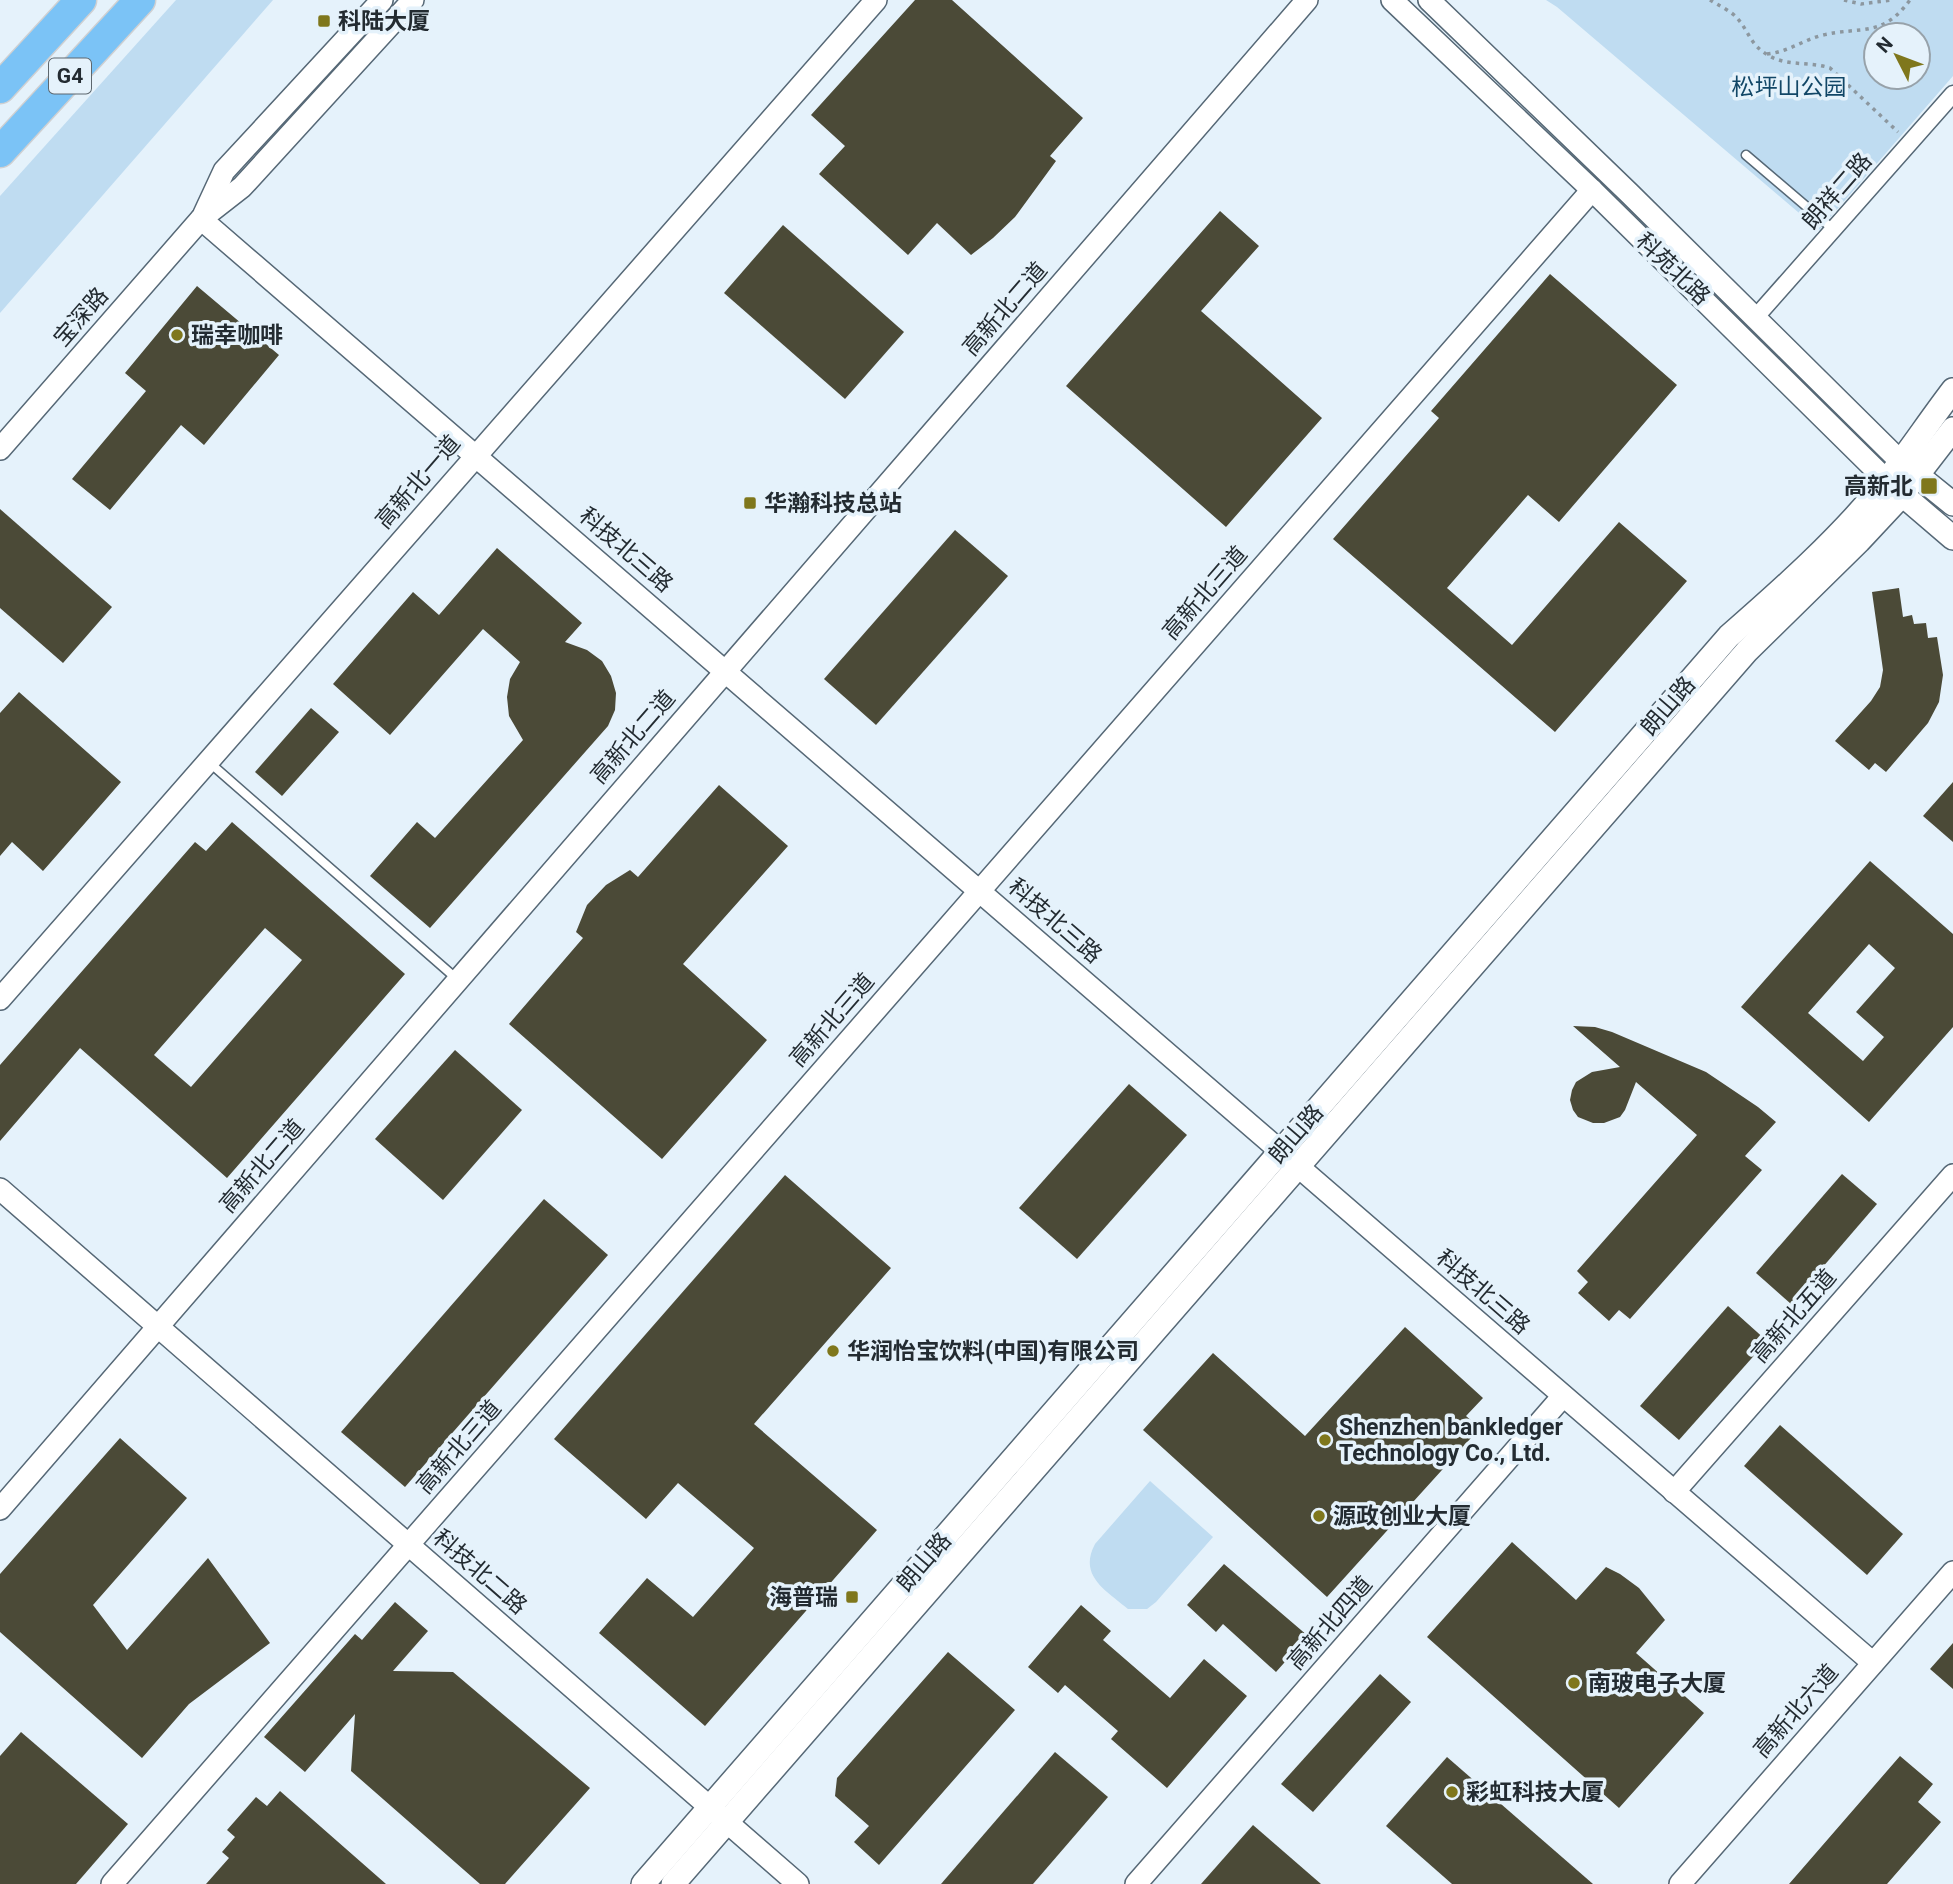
<svg xmlns="http://www.w3.org/2000/svg" width="1953" height="1884" font-family="Roboto,'Noto Sans SC',sans-serif">
	<style>
		.green { fill: #bfdcf1; fill-rule: evenodd }
		.building { fill: #4b4a37; fill-rule: evenodd }
		.lines { fill: none; stroke-linecap: round; stroke-linejoin: round }
		.service-casing { stroke: #566876; stroke-width: 11 }
		.minor-casing { stroke: #566876; stroke-width: 19 }
		.tertiary-casing { stroke: #566876; stroke-width: 24 }
		.secondary-casing { stroke: #566876; stroke-width: 26 }
		.motorway-casing { stroke: #cfd0d2; stroke-width: 33 }
		.path { stroke: #8c979f; stroke-width: 3.5; stroke-dasharray: 3.5 5; stroke-linecap: butt }
		.service { stroke: #fff; stroke-width: 8 }
		.minor { stroke: #fff; stroke-width: 16 }
		.tertiary { stroke: #fff; stroke-width: 21 }
		.secondary { stroke: #fff; stroke-width: 23 }
		.motorway { stroke: #7bc3f6; stroke-width: 30 }
		.poi-dot { fill: #7f771c; stroke: #e5f2fb; stroke-width: 2.5 }
		.labels { text-anchor: middle; dominant-baseline: central; stroke-width: 7; stroke-linejoin: round; paint-order: stroke }
		.shield { fill: #e5f2fb; stroke: #5d676e; stroke-width: 2 }
		.shield-label { font-size: 21px; font-weight: bold; fill: #232b31 }
		.poi-label { font-size: 23px; font-weight: bold; fill: #232b31; stroke: #e5f2fb; text-anchor: start }
		.park-label { font-size: 23px; fill: #124767; stroke: #e5f2fb }
		.street-label { font-size: 23px; fill: #232b31; stroke: #e5f2fb }
	</style>
	<rect width="100%" height="100%" fill="#e5f2fb"/>
	<g class="green">
		<path d="M176,0H273L0,313V196Z"/>
		<path d="M1546,0H1953V76L1819,230L1557,7ZM1876,35H1918V77H1876Z"/>
		<path d="M1150,1481L1213,1537L1156,1602L1147,1609H1128C1106,1590 1078,1576 1095,1544Z"/>
	</g>
	<g class="building">
		<path d="M915,0H952L1083,118L1050,156L1056,161L1015,217L993,238L971,255L937,223L908,255L819,174L845,146L811,115Z"/>
		<path d="M1220,211L1259,246L1201,311L1322,418L1226,527L1066,386Z"/>
		<path d="M783,225L904,332L845,399L724,293Z"/>
		<path d="M1550,274L1677,385L1559,522L1528,495L1447,588L1512,645L1619,522L1687,581L1555,732L1333,539L1439,418L1431,411Z"/>
		<path d="M197,286L279,355L204,445L181,425L110,510L72,479L146,391L125,373Z"/>
		<path d="M0,509L112,607L63,663L0,608Z"/>
		<path d="M955,530L1008,576L876,725L824,679Z"/>
		<path d="M497,548L582,623L565,642L587,650L602,661L611,676L616,693L615,710L608,726L430,928L370,876L417,822L435,838L523,740L509,716L507,697L510,679L520,662L483,629L390,735L333,684L413,592L439,615Z"/>
		<path d="M1899,588L1903,617L1912,615L1914,624L1926,623L1928,638L1937,637L1943,675L1939,702L1928,723L1886,772L1875,763L1869,770L1835,741L1871,701L1880,687L1883,670L1872,592Z"/>
		<path d="M19,692L121,782L43,871L12,842L0,856V713Z"/>
		<path d="M311,708L339,732L282,796L255,772Z"/>
		<path d="M1953,782V842L1923,816Z"/>
		<path d="M719,785L788,846L683,964L767,1040L662,1159L509,1024L583,938L576,932L587,905L606,885L630,870L638,877Z"/>
		<path d="M232,822L405,974L227,1178L80,1048L0,1141V1065L195,842L206,851ZM265,928L302,960L191,1087L154,1055Z"/>
		<path d="M1870,861L1953,934V1027L1869,1122L1741,1007ZM1869,944L1895,968L1856,1012L1884,1037L1863,1061L1808,1013Z"/>
		<path d="M1573,1026L1595,1027L1612,1032L1706,1072L1758,1107L1776,1122L1745,1156L1762,1170L1630,1319L1619,1310L1609,1321L1578,1293L1588,1282L1577,1271L1697,1135L1636,1082L1625,1110L1620,1117L1604,1123H1593L1578,1117L1573,1110L1570,1100L1572,1090L1576,1082L1592,1072L1620,1067Z"/>
		<path d="M455,1050L522,1110L443,1200L375,1139Z"/>
		<path d="M1129,1084L1187,1135L1077,1259L1019,1208Z"/>
		<path d="M1842,1174L1877,1204L1791,1304L1756,1273Z"/>
		<path d="M785,1175L891,1268L754,1424L877,1530L705,1726L599,1633L647,1578L693,1617L754,1548L678,1483L646,1519L554,1439Z"/>
		<path d="M544,1199L608,1255L405,1487L341,1432Z"/>
		<path d="M1728,1306L1767,1341L1679,1440L1640,1406Z"/>
		<path d="M1405,1327L1483,1398L1466,1416L1480,1428L1327,1597L1143,1430L1213,1353L1305,1436Z"/>
		<path d="M1780,1425L1903,1534L1867,1575L1744,1466Z"/>
		<path d="M120,1438L187,1498L93,1605L127,1650L208,1558L270,1643L189,1704L142,1758L0,1632V1574Z"/>
		<path d="M1512,1542L1576,1600L1606,1567L1620,1574L1639,1588L1665,1620L1636,1653L1704,1713L1619,1808L1427,1637Z"/>
		<path d="M1224,1564L1308,1636L1276,1672L1223,1624L1216,1632L1187,1605Z"/>
		<path d="M395,1602L428,1631L393,1671L453,1672L590,1788L505,1884H480L351,1771L355,1714L305,1772L264,1737L355,1634L362,1640Z"/>
		<path d="M1081,1605L1111,1631L1103,1640L1170,1698L1204,1659L1247,1696L1167,1788L1111,1739L1118,1731L1065,1685L1058,1693L1028,1667Z"/>
		<path d="M1953,1643V1689L1930,1669Z"/>
		<path d="M948,1652L1015,1710L879,1865L854,1842L869,1826L835,1796L837,1778Z"/>
		<path d="M1380,1674L1411,1702L1313,1812L1281,1784Z"/>
		<path d="M21,1732L128,1824L76,1884H0V1756Z"/>
		<path d="M1055,1752L1108,1797L1033,1884H941Z"/>
		<path d="M1900,1756L1933,1784L1918,1802L1941,1822L1887,1884H1789Z"/>
		<path d="M1447,1757L1593,1884H1452L1386,1826Z"/>
		<path d="M280,1791L386,1884H206L229,1858L222,1852L235,1837L227,1830L256,1797L267,1806Z"/>
		<path d="M1253,1825L1321,1884H1201Z"/>
	</g>
	<g class="lines">
		<defs>
			<g id="service">
				<path d="M1746,155L1834,230"/>
				<path d="M210,763L458,980"/>
			</g>
			<path id="minor" d="M1755,318L1953,94"/>
			<g id="tertiary">
				<path d="M1392,0L1592,190L1886,480"/>
				<path d="M1429,0L1629,193L1900,461"/>
				<path d="M204,214L224,171L382,0"/>
				<path d="M201,219L1873,1663"/>
				<path d="M0,449L201,219L242,187L413,0"/>
				<path d="M0,999L876,0"/>
				<path d="M0,1189L798,1884"/>
				<path d="M1674,1492L1953,1175"/>
				<path d="M0,1509L1307,0"/>
				<path d="M112,1884L1592,190"/>
				<path d="M1136,1884L1563,1396"/>
				<path d="M1680,1884L1953,1572"/>
			</g>
			<g id="secondary">
				<path d="M1906,466L1953,504"/>
				<path d="M1891,485L1953,538"/>
				<path d="M643,1884L1729,636C1784,588 1840,538 1886,481C1909,452 1930,420 1953,390"/>
				<path d="M673,1884L1747,651L1859,541L1902,495L1953,429"/>
			</g>
			<g id="motorway">
				<path d="M0,88L81,0"/>
				<path d="M0,152L140,0"/>
			</g>
		</defs>
		<use href="#service" class="service-casing"/>
		<use href="#minor" class="minor-casing"/>
		<use href="#tertiary" class="tertiary-casing"/>
		<use href="#secondary" class="secondary-casing"/>
		<use href="#motorway" class="motorway-casing"/>
		<g class="path">
			<path d="M1710,0C1718,5 1731,11 1737,18C1749,31 1750,45 1768,55C1787,67 1810,61 1830,68L1898,132"/>
			<path d="M1844,0L1861,4L1892,0"/>
			<path d="M1767,54C1788,52 1803,40 1823,35C1862,26 1882,38 1910,0"/>
		</g>
		<use href="#service" class="service"/>
		<use href="#minor" class="minor"/>
		<use href="#tertiary" class="tertiary"/>
		<use href="#secondary" class="secondary"/>
		<use href="#motorway" class="motorway"/>
	</g>
	<g class="poi-dot">
		<rect x="317" y="14" width="14" height="14" rx="3.5"/>
		<circle cx="177" cy="335" r="7"/>
		<rect x="1920" y="477" width="18" height="18" rx="3.5"/>
		<rect x="743" y="496" width="14" height="14" rx="3.5"/>
		<circle cx="833" cy="1351" r="7"/>
		<circle cx="1325" cy="1440" r="7"/>
		<circle cx="1319" cy="1516" r="7"/>
		<rect x="845" y="1590" width="14" height="14" rx="3.5"/>
		<circle cx="1574" cy="1683" r="7"/>
		<circle cx="1452" cy="1792" r="7"/>
	</g>
	<g class="labels">
		<rect class="shield" x="49" y="58.5" width="42" height="35" rx="5"/>
		<g class="shield-label">
			<text x="70" y="76">G4</text>
		</g>
		<g class="poi-label">
			<text x="338" y="21">科陆大厦</text>
			<text x="191" y="335">瑞幸咖啡</text>
			<text x="1913" y="486" text-anchor="end">高新北</text>
			<text x="764" y="503">华瀚科技总站</text>
			<text x="847" y="1351">华润怡宝饮料(中国)有限公司</text>
			<text x="1339" y="1427">Shenzhen bankledger<tspan x="1339" dy="26">Technology Co., Ltd.</tspan></text>
			<text x="1333" y="1516">源政创业大厦</text>
			<text x="838" y="1597" text-anchor="end">海普瑞</text>
			<text x="1588" y="1683">南玻电子大厦</text>
			<text x="1466" y="1792">彩虹科技大厦</text>
		</g>
		<g class="park-label">
			<text x="1789" y="87">松坪山公园</text>
		</g>
		<g class="street-label">
			<text transform="translate(1837 191) rotate(-49)">朗祥二路</text>
			<text transform="translate(1673 269) rotate(44)">科苑北路</text>
			<text transform="translate(1005 309) rotate(-49)">高新北二道</text>
			<text transform="translate(81 317) rotate(-49)">宝深路</text>
			<text transform="translate(418 482) rotate(-49)">高新北一道</text>
			<text transform="translate(626 550) rotate(41)">科技北三路</text>
			<text transform="translate(1205 593) rotate(-49)">高新北三道</text>
			<text transform="translate(1668 706) rotate(-49)">朗山路</text>
			<text transform="translate(633 737) rotate(-49)">高新北二道</text>
			<text transform="translate(1055 921) rotate(41)">科技北三路</text>
			<text transform="translate(832 1020) rotate(-49)">高新北三道</text>
			<text transform="translate(1296 1134) rotate(-49)">朗山路</text>
			<text transform="translate(262 1166) rotate(-49)">高新北二道</text>
			<text transform="translate(1483 1292) rotate(41)">科技北三路</text>
			<text transform="translate(1794 1316) rotate(-49)">高新北五道</text>
			<text transform="translate(459 1447) rotate(-49)">高新北三道</text>
			<text transform="translate(924 1562) rotate(-49)">朗山路</text>
			<text transform="translate(480 1572) rotate(41)">科技北二路</text>
			<text transform="translate(1330 1623) rotate(-49)">高新北四道</text>
			<text transform="translate(1796 1711) rotate(-49)">高新北六道</text>
		</g>
	</g>
	<g transform="translate(1897 56) rotate(312)"><circle r="33" fill="#e5f2fb" stroke="#97a2aa" stroke-width="2"/>
	<path d="M0-5L12 26L0 18L-12 26Z" fill="#7f771c"/>
	<text y="-10" font-size="19" font-weight="bold" text-anchor="middle" fill="#232b31">N</text>
	</g>
</svg>
